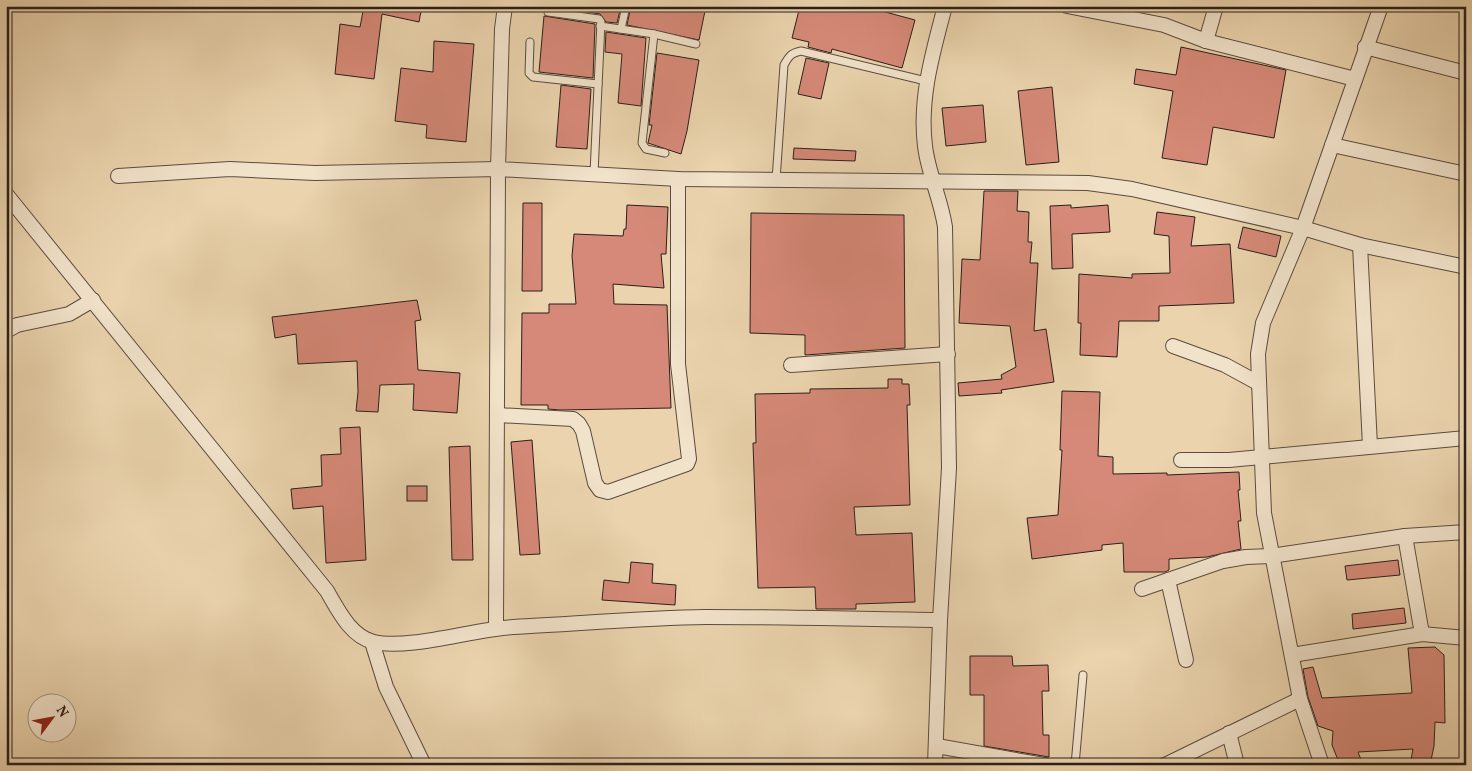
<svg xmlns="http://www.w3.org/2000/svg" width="1472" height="771" font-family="Vollkorn,serif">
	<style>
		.building { fill: #d68978; stroke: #2b1f1a }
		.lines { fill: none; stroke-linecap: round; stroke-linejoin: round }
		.lane-casing { stroke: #5b4c3f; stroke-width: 9 }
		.street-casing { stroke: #5b4c3f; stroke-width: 16 }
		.lane { stroke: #f1e2ca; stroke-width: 7 }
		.street { stroke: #f1e2ca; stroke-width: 14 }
	</style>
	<rect width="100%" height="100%" fill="#ead3ad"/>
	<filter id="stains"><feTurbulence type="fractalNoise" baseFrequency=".004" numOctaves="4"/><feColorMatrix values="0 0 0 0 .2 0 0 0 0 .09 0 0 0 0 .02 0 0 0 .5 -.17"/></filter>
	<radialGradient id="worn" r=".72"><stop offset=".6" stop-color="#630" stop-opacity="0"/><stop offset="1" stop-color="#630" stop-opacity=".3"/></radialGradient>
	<g class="building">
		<path d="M364,6H422L419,22L382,14L374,79L335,74L340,24L360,27Z"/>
		<path d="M549,6H621L617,23L606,22L600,14Z"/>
		<path d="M631,6H706L699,40L627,25Z"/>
		<path d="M800,6H863L915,20L902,68L832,49L831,53L808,47L809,42L792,38Z"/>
		<path d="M544,16L595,24L593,78L539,72Z"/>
		<path d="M606,32L646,38L641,106L618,103L622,54L605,52Z"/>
		<path d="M434,41L474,44L466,142L426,138L427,125L395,121L401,68L433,72Z"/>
		<path d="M1181,47L1286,70L1274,138L1213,127L1207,165L1162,158L1173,91L1134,84L1136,69L1176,75Z"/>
		<path d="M657,53L699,60L687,131L681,154L648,143L652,125H649Z"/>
		<path d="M806,58L829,63L821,99L798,94Z"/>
		<path d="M561,85L591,89L587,149L556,147Z"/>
		<path d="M1052,87L1059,162L1026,165L1018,91Z"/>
		<path d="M983,105L986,142L946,146L942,108Z"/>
		<path d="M794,148L856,151L855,161L793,159Z"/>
		<path d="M984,191H1018L1017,211L1029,212L1028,242H1032L1030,263H1038L1034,331L1046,329L1054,382L1001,390L1002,393L959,396L958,383L1002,379L1001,375L1016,367L1010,326L959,323L962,259L980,260Z"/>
		<path d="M523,203H542V291H522Z"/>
		<path d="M627,205L668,207L666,254H661L664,288L613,284L614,304L667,305L671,408L560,410L548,409V405H521L522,313H549V304H576L572,256L574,234L623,236L624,229H626Z"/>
		<path d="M1071,205V208L1108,205L1110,232L1072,234L1073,268L1052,269L1050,206Z"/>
		<path d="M1157,212L1195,217L1191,246L1230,244L1234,303L1159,306V321H1119L1117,357L1080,355L1081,323H1078L1079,274L1132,278V274L1170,273L1169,236L1154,234Z"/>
		<path d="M751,213L904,215L905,348L805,355V335L750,333Z"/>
		<path d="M1243,227L1281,236L1276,257L1238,248Z"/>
		<path d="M417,300L421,320L415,321L418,370L460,373L457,413L413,410L414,384L380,385L378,412L356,411L358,392L357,361L298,364L296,334L275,338L272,317Z"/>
		<path d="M888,379H902V384H909L910,405H907L910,505L854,507L856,535L912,533L915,602L856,604V609H816L815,587L758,588L753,443H756L755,394L810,393V389L888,388Z"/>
		<path d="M1062,391L1100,392L1098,456L1113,457V474L1167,473V475L1239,472L1240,490H1238L1241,521H1238L1241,549L1207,557L1169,559V570L1165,572H1124L1123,543L1102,545V550L1032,559L1027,518L1058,515L1062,450H1060Z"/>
		<path d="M360,427L366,560L326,563L323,506L293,509L291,489L322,486L321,455L341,454L340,428Z"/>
		<path d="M532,440L540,554L520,555L511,442Z"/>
		<path d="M470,446L473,560H452L449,447Z"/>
		<rect x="407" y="486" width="20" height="15"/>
		<path d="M1398,560L1400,575L1347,580L1345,566Z"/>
		<path d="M631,562L653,564L652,583L676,585L675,605L602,600L604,580L629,583Z"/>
		<path d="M1404,608L1406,623L1353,629L1352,614Z"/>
		<path d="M1435,647L1444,655L1445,723L1435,722L1434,746L1430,765H1410L1413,749L1358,752L1363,765H1340L1332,745L1333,731L1318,726L1308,697L1303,669L1313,667L1322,698L1412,693L1408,648Z"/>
		<path d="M970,656H1012L1013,666L1048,665L1049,691H1042L1043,735H1049V757L984,746V695H970Z"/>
	</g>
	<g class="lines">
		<defs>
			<g id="lane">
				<path d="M548,12L599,19L601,22L594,173"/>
				<path d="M600,26L654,34L696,44"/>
				<path d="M621,29L626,6"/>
				<path d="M654,34L642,143L646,149L665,153"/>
				<path d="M530,42L529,73L533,77L598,84"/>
				<path d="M776,180L784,65C789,56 791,53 801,51L926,81"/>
				<path d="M1075,765L1083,675"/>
			</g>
			<g id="street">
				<path d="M505,6L502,29L498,169L678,179L1088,183L1132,189L1303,228L1360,245L1466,267"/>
				<path d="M1067,6L1164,25L1206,41L1355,79"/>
				<path d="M1206,41L1216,6"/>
				<path d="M1365,47L1466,73"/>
				<path d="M1332,145L1466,174"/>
				<path d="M118,176L230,169L315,173L498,169L496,628"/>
				<path d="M6,194L327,591C338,610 351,637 374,642C409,650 474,629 513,627C577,624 641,618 706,617C784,617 862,619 940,620"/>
				<path d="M1360,245L1370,446"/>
				<path d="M6,331L17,325L69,314L93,300"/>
				<path d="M1173,346L1225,365L1258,383"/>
				<path d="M791,365L948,354"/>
				<path d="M497,415L573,419L579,424L583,431L595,483L600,490L608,492L687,464L689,459L678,364V179"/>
				<path d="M1181,460H1229L1466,438"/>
				<path d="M1405,536L1422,634"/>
				<path d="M1168,580L1186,660"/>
				<path d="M1142,589L1223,561L1246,557L1271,556L1405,536L1466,532"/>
				<path d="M372,642L386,687L424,765"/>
				<path d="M1292,655L1422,634L1466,638"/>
				<path d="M1229,733L1237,765"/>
				<path d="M937,746L1044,765"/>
				<path d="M935,765L940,620L949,468L945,227C941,199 928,173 925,146C919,98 933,52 945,6"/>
				<path d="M1165,765L1300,699"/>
				<path d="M1322,765L1300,699L1264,513L1258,354L1263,323L1303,228L1381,6"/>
			</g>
		</defs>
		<use href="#lane" class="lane-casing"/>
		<use href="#street" class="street-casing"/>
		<use href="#lane" class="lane"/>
		<use href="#street" class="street"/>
	</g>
	<rect width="1472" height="771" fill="none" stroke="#ead3ad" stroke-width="25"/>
	<rect x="8" y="8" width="1457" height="756" fill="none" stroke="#2b1f1a" stroke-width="2.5"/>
	<rect x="12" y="12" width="1447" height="746" fill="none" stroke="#2b1f1a"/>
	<g transform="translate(52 718) rotate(58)"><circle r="24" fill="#f1e2ca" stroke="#a29484"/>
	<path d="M0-4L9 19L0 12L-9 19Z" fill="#8f2418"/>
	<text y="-8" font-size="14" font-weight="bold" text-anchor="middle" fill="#2b1f1a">N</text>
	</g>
	<rect width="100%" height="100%" filter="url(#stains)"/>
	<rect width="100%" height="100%" fill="url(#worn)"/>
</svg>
